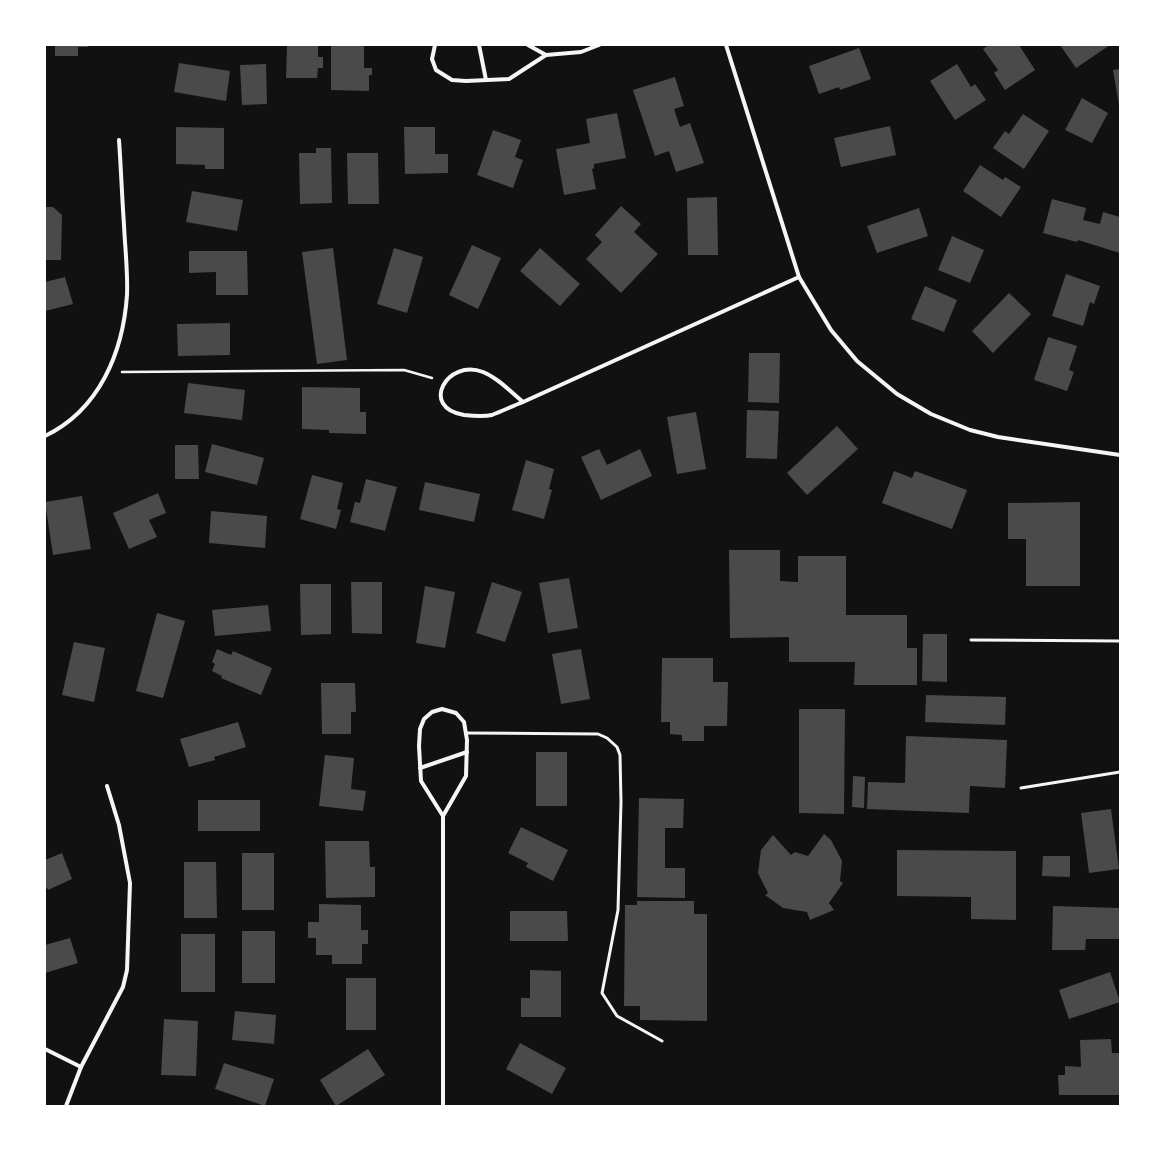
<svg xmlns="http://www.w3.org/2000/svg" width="1165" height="1151" font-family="Barlow,sans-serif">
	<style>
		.building { fill: #4a4a4a }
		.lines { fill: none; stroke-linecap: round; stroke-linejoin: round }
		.path { stroke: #f5f5f5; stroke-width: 2.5 }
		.service { stroke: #f5f5f5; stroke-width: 3 }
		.minor { stroke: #f5f5f5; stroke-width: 4 }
	</style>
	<rect width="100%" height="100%" fill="#111"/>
	<g class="building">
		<path d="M55,45H88V47H78V56H55Z"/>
		<path d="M287,45H318V57H323V68H318L317,78H286Z"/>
		<path d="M331,45H364V68H372V75H369V91L331,90Z"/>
		<path d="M989,45H1019L1035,70L1005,90L994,73L998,70L983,49Z"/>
		<path d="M1060,45H1110L1076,68Z"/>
		<path d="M859,48L871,79L840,90L839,87L819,94L809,66Z"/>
		<path d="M179,63L230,71L226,101L174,92Z"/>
		<path d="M266,64L267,104L242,105L240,65Z"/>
		<path d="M957,64L971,87L975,84L986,100L955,120L930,81Z"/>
		<path d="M1120,69V105H1119L1113,70Z"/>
		<path d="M675,77L684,106L674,109L680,127L690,123L704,163L676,172L669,151L655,156L633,90Z"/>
		<path d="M1082,98L1108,113L1092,143L1065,130Z"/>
		<path d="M617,113L626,158L594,164V168L592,169L596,189L564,195L556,149L590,143L586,119Z"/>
		<path d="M1023,114L1049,131L1024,169L993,148L1005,131L1009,134Z"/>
		<path d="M890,126L896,155L841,167L834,138Z"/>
		<path d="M176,127L224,128V169H205V165L176,164Z"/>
		<path d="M404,127H435V154H448V173L405,174Z"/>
		<path d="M493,130L521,140L515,157L523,160L513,188L477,175Z"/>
		<path d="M316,148H331L332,203L300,204L299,153H316Z"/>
		<path d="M347,153H378L379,204H348Z"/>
		<path d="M980,165L1003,180L1005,177L1021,187L1001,217L963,191Z"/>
		<path d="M192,191L243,200L237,231L186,222Z"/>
		<path d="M717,197L718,255H688L687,198Z"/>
		<path d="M1052,199L1086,208L1083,220L1100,224L1103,212L1120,217V253L1078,240L1077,242L1043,233Z"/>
		<path d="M621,206L641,224L634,232L658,254L621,293L586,259L602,242L595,235Z"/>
		<path d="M45,207H53L62,215L61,260H45Z"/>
		<path d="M919,208L928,236L877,253L867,226Z"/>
		<path d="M952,236L984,250L970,283L938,270Z"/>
		<path d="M472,245L501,258L478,309L449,295Z"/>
		<path d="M333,248L347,360L317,364L302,252Z"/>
		<path d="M394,248L423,257L407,313L377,304Z"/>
		<path d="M540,248L580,284L560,306L520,271Z"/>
		<path d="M189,251H247L248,295H216V272L189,273Z"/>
		<path d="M1066,274L1100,286L1094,304L1090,302L1083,326L1052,316Z"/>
		<path d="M65,277L73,304L45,311V282Z"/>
		<path d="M925,286L957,300L944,332L911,319Z"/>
		<path d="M1009,293L1031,314L993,353L972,331Z"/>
		<path d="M230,323V355L178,356L177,324Z"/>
		<path d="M1048,337L1077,346L1069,370L1074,372L1067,391L1034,380Z"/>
		<path d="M749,353H780L779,403L748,402Z"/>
		<path d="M188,383L245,390L242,420L184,413Z"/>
		<path d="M302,387L360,388V412H366V434L329,433V430L302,429Z"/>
		<path d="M747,410L779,411L777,459L746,458Z"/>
		<path d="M696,412L706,469L677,474L667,417Z"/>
		<path d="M837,426L858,449L807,495L787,473Z"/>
		<path d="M212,444L264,458L257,485L205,472Z"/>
		<path d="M175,445H198L199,479H175Z"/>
		<path d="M599,449L607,465L640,449L652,476L601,500L581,457Z"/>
		<path d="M526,460L554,469L549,489L552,490L544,519L512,510Z"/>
		<path d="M894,471L912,478L915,471L967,490L952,529L882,503Z"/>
		<path d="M312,475L343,483L337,509L341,510L336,529L300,519Z"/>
		<path d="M366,479L397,487L385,531L350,522L355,502L360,503Z"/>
		<path d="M425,482L480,494L474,522L419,510Z"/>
		<path d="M158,493L166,513L149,520L157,537L129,549L113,513Z"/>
		<path d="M82,496L91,549L53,555L45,502Z"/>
		<path d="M1080,502V586H1026V539H1008V503Z"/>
		<path d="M211,511L267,516L265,548L209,543Z"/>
		<path d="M729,550H780V581L798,582V556H846V615H907V648H917V685H854L855,662H789V637L730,638Z"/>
		<path d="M569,578L578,628L548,633L539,583Z"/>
		<path d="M351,582H382V634L352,633Z"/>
		<path d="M492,582L522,592L505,642L476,633Z"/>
		<path d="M300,584H331V634L301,635Z"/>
		<path d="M425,586L455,592L445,648L416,643Z"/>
		<path d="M268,605L271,631L215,636L212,610Z"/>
		<path d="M157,613L185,621L163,698L136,691Z"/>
		<path d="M923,634H947V682L922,681Z"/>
		<path d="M74,642L105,648L94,702L62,695Z"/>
		<path d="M217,649L231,655L233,651L272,668L261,695L221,678L222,676L212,671L215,664L212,662Z"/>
		<path d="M581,649L590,699L561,704L552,654Z"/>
		<path d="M662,658H713V682H728L727,726H704V741H682V735L670,734V722H661Z"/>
		<path d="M321,683H355L356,712H351V734H322Z"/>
		<path d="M926,695L1006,697L1005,725L925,722Z"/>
		<path d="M799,709H845L844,814L799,813Z"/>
		<path d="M238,722L246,747L214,757L215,760L189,767L180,739Z"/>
		<path d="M906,736L1007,740L1005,788L970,786L969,813L867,809L868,782L905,783Z"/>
		<rect x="536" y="752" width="31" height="54"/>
		<path d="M325,755L354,758L351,789L366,791L363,811L319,806Z"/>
		<path d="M853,776L865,777L864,808L852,807Z"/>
		<path d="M639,798L684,799L683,828H665V868H685V898L637,897Z"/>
		<rect x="198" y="800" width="62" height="31"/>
		<path d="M1111,809L1119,869L1089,873L1081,813Z"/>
		<path d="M521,827L568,850L553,881L526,867L528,863L508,853Z"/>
		<path d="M824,834L831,840L842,861L840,881L843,883L829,903L834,910L810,920L807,912L783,908L765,895L768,893L758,873L761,850L773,835L791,855L795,852L808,856Z"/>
		<path d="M325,841H369L370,867H375V897L326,898Z"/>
		<path d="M897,850L1016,851V920L971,919V897L897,896Z"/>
		<path d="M62,853L72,879L48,890L47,888L45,889V860Z"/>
		<rect x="242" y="853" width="32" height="57"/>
		<path d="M1043,856H1070V877L1042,876Z"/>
		<path d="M184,862H216L217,918H184Z"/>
		<path d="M637,901H694V914H707V1021L640,1020V1006H624L625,905H637Z"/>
		<path d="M319,904L361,905V930H368V944H362V964H332V955H316V938H308V922H319Z"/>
		<path d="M1053,906L1120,908V939H1086L1085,950H1052Z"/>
		<path d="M510,911H567L568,941H510Z"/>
		<rect x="242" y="931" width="33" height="52"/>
		<rect x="181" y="934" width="34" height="58"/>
		<path d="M70,938L78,963L45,973V945Z"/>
		<path d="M530,970L561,971V1017H521V998H530Z"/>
		<path d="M1110,972L1120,1002L1069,1019L1059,990Z"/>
		<rect x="346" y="978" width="30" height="52"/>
		<path d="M235,1011L276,1015L274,1044L232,1040Z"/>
		<path d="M164,1019L198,1021L196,1076L161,1075Z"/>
		<path d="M1111,1039L1112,1053H1120V1095H1059L1058,1075H1065V1066L1081,1067L1080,1040Z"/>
		<path d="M520,1043L566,1068L552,1094L506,1069Z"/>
		<path d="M368,1049L385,1075L336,1106L320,1080Z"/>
		<path d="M224,1063L274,1079L265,1106L215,1089Z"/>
	</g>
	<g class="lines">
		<path class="path" d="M122,372L404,370L432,378"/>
		<g class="service">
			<path d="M971,640L1120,641"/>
			<path d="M466,733L598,734L607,738L617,747L620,755L621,802L618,910L602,993L617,1016L662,1041"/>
			<path d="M1021,788L1120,772"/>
		</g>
		<g class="minor">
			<path d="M435,45L432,59L436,70L452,80L466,81L509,79L546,55L581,52L599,45"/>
			<path d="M479,45L486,80"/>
			<path d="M528,45L546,55"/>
			<path d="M726,45L799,277L831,330L857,361L897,394L931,414L970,430L998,437L1120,455"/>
			<path d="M523,402C511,392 498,378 483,372C447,358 419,408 464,415C473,416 483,417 492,415C502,411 513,406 523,402L799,277"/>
			<path d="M45,436C99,410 123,353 127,295C128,272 125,248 124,225C122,197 121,168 119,140"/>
			<path d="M420,768L467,752"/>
			<path d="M45,1049L81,1067"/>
			<path d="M66,1106L81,1067L123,987L127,970L130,883L119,825L107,786"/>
			<path d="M443,1106V816L466,776L467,740L464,722L456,713L442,709L432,712L424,719L420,729L419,746L421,781L443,816"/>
		</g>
	</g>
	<rect width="1165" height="1151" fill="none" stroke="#ffffff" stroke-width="92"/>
</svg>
